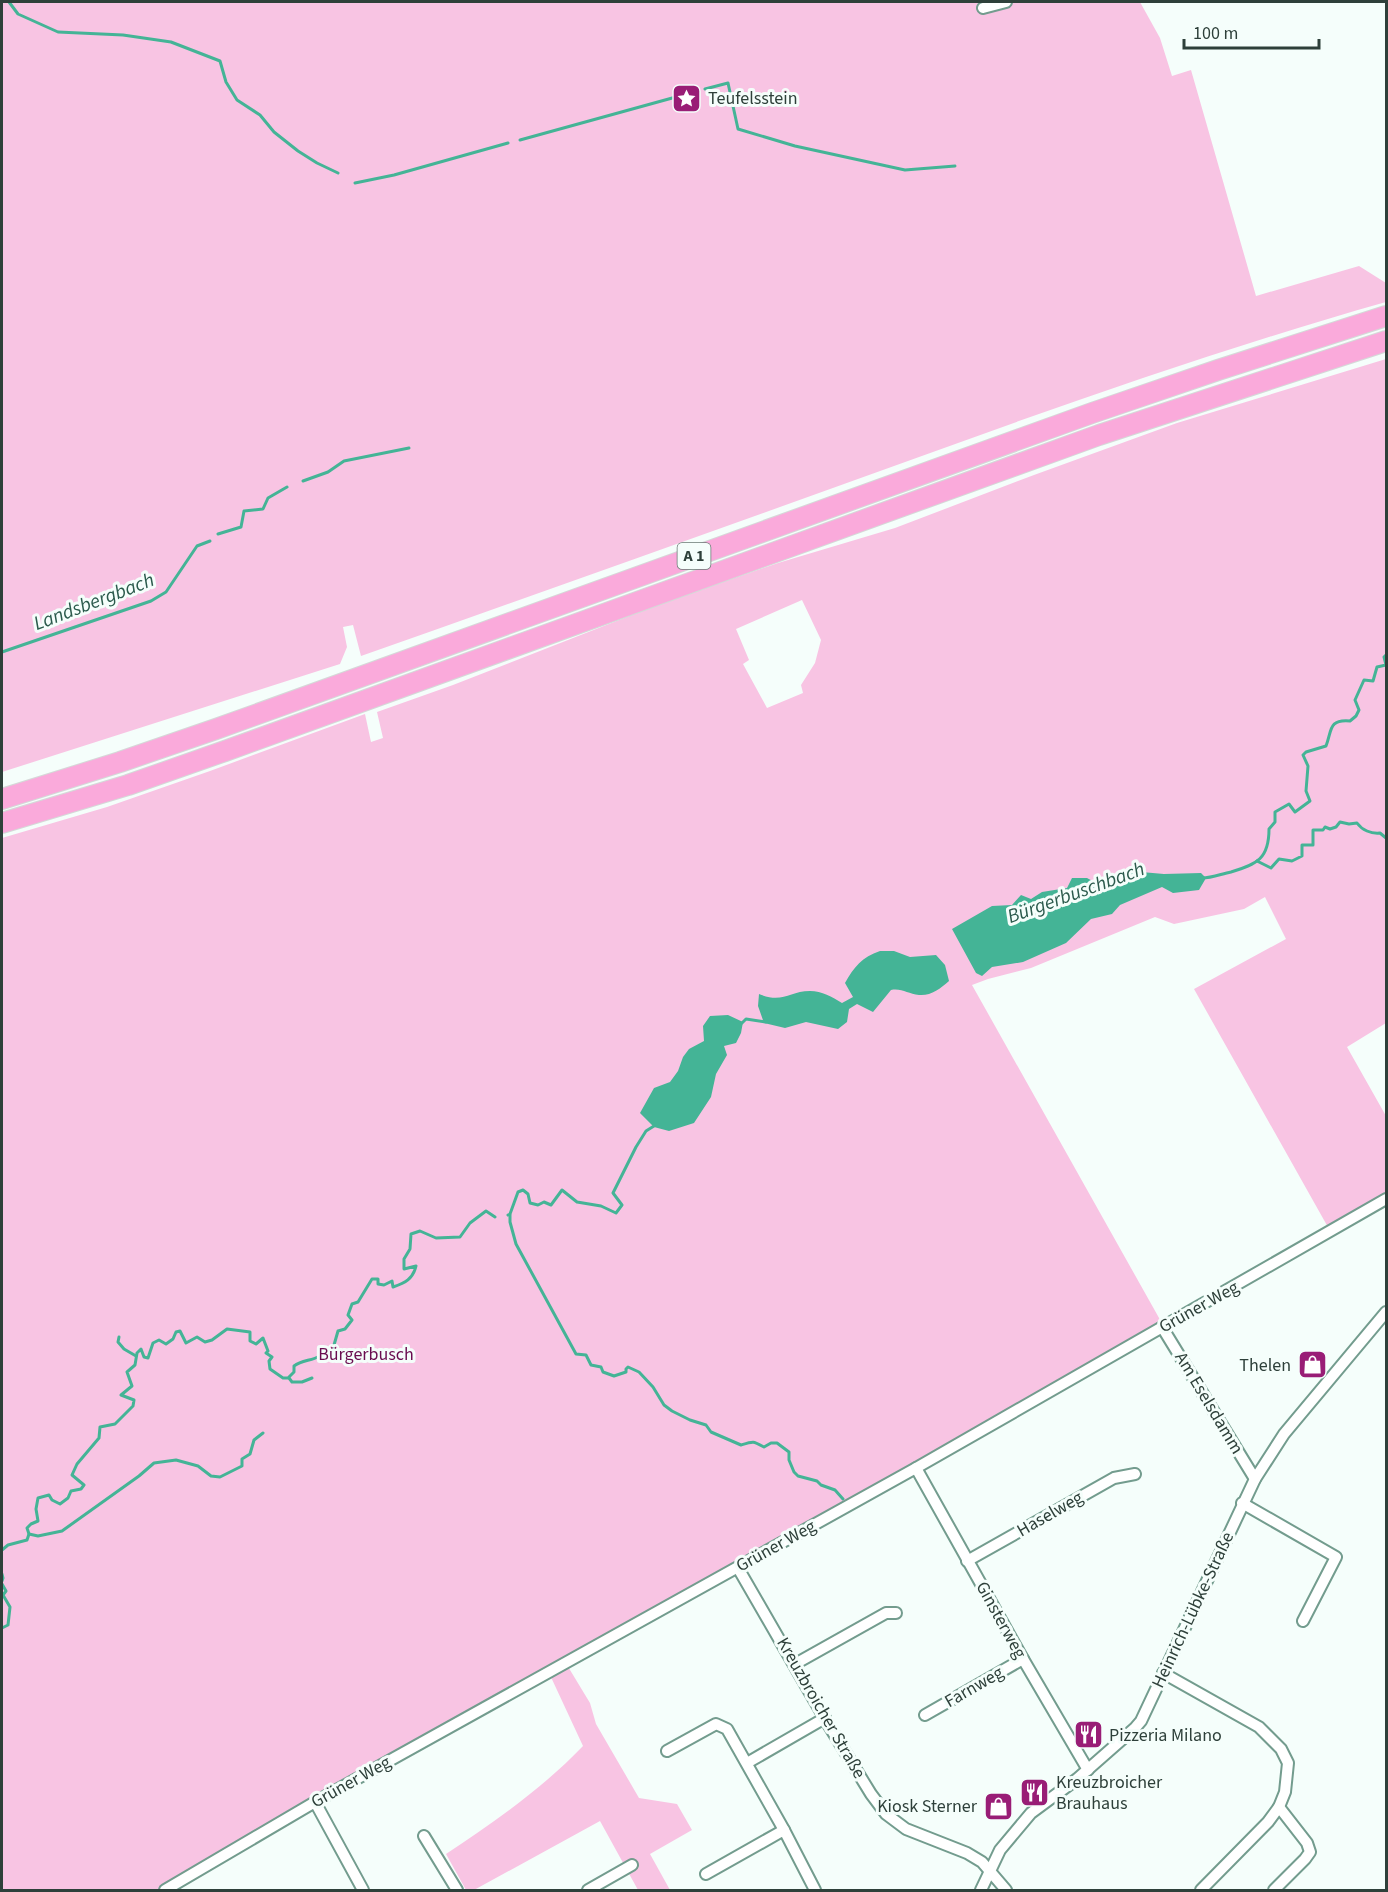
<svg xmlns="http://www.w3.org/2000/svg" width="1388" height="1892" font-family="'Source Sans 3',sans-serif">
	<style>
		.green { fill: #f8c4e3; fill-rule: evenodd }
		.water { fill: #44b496 }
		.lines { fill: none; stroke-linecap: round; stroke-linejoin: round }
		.stream { stroke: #44b496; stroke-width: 3 }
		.minor-casing { stroke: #739c8e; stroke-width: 14 }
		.motorway-casing { stroke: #d5d9d8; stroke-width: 22 }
		.minor { stroke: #fff; stroke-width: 10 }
		.motorway { stroke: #faaadb; stroke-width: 20 }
		.labels { text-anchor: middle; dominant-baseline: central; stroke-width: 6; stroke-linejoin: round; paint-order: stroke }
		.shield { fill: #f5fefb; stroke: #6a7974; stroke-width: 1.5 }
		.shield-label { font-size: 16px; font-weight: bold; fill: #2e403a }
		.poi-label { font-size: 18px; fill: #2e403a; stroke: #f5fefb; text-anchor: start }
		.street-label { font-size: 18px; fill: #2e403a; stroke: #f5fefb }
		.park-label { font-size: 18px; fill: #6a0d50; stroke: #f5fefb }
		.water-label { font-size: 20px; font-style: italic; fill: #2b5a4c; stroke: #f5fefb }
	</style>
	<rect width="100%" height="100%" fill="#f5fefb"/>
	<g class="green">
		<path d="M2,2H1140L1160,38L1172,76L1191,70L1256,296L1359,266L1386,283V302C1203,354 1023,419 844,484C683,542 522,599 361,656L353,625L343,627L347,647L340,664L2,772Z"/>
		<path d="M1386,359V1023L1347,1047L1386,1116V1194L1329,1229L1194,989L1286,939L1265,897L1244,909L1174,924L1155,917L1031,968L988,979L972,985L1163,1325L156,1890H2V838L107,807L210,771L365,714L371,742L383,738L377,712L453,685L665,602L778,563L895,528L1034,475L1177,423ZM802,600L821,640L815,663L801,685L803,693L767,708L743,664L749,660L736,629Z"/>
		<path d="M567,1665L590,1703L596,1724L639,1798L677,1804L692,1830L650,1854L670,1890H638L600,1821L474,1890H466L446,1854C494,1822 543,1788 583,1746L550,1675Z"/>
	</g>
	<g class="water">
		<path d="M1130,871L1164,874L1201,873L1206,878L1199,890L1173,893L1162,887L1120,905L1112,914L1091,919L1066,943L1023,962L992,967L982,976L976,973L952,929L992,906L1012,905L1021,895L1031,899L1042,892L1067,888L1072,878H1087L1098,884Z"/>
		<path d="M880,951H894L910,957L936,955L945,965L949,981C940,989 931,996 919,995C908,994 902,988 891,990L873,1012L857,1004L849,1009L847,1022L838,1029L806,1022L785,1028L764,1023L758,1006L759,994C783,1004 789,991 810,991C822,991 832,997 842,1003L853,997L845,983C854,967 862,957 880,951Z"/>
		<path d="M728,1015L743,1022L741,1033L736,1043L724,1046L727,1055L716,1074L711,1097L694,1123L669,1131L654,1127L640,1113L654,1088L670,1082L678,1071L683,1057L689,1049L704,1041L703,1026L710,1016Z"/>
	</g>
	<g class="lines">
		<g class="stream">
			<path d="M9,2L18,14L58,32L123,35L171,42L220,61L226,82L237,100L260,115L274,132L298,151L317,163L338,173"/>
			<path d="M705,89L728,83L738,129L795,146L905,170L955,166"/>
			<path d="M520,140L694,92"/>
			<path d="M355,183L394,175L508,143"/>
			<path d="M303,481L328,472L344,461L409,448"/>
			<path d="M218,534L241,527L244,511L263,509L268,498L287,487"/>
			<path d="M2,652L151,601L166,592L197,546L210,541"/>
			<path d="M1257,861L1271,868L1279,859L1292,861L1302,856V845H1313V830H1323L1325,827L1330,829L1336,827L1340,822L1349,824L1357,823C1362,830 1371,834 1380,833L1386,838"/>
			<path d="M1202,878C1212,878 1221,874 1231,872C1257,864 1269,859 1269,829L1275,822V812L1289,804L1295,812L1310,801L1306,791L1308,766L1303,755L1306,752L1326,746C1332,731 1328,719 1350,721L1356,716L1359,710L1355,700L1364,680L1373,681L1377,667L1386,665L1384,657L1386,655"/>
			<path d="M742,1023L746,1019L766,1022"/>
			<path d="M508,1215L510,1214L518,1192L523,1190L528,1194L530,1203L538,1205L544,1202L551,1205L562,1190L577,1202L601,1206L616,1213L622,1205L613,1193L636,1147L646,1131L654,1126"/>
			<path d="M510,1215V1222L516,1244L576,1354L586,1355L591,1365L601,1367L603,1372L614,1376L626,1372V1369L628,1367L639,1372L653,1387L664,1405L672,1411L690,1420L706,1425L711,1432L741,1445C754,1441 753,1441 764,1447L771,1443H777L789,1452V1460L794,1472L798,1476L817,1481L821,1485L835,1490L843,1499"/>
			<path d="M119,1337L118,1342L124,1349L136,1356"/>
			<path d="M289,1378L292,1382H302L312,1378"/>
			<path d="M29,1534L38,1536L62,1531L139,1476L154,1463L176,1460L198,1466L211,1476L220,1477L242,1466V1459L250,1454L254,1440L263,1433"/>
			<path d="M2,1550L8,1545L27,1540L29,1534L27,1528L31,1524L38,1521L36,1509L38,1498L49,1495L52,1500L60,1504L68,1498L71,1491L81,1489L84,1485L72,1475L77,1464L99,1438L100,1427L115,1424L133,1406L134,1400L121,1395L132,1386L127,1372L135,1365L137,1353L141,1349L144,1357L148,1358L153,1343L159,1340L166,1344L173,1339L176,1332L180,1331L186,1343L197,1337L205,1342L212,1340L227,1329L250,1332V1341L256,1344L263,1338L268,1351L266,1353L272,1357L269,1361L270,1369L283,1378H288L294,1372V1366C302,1360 311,1361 320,1356C323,1354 325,1351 329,1350L332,1352L338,1331L345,1329L352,1320L348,1315L352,1304L358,1302L372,1279H378V1284L384,1285L392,1281L393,1287C405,1283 413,1279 416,1266L404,1269V1259L410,1249L411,1234L420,1231L436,1238L460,1237L470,1223L486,1211L495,1217"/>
			<path d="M2,1574L3,1578L2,1581"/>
			<path d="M2,1584L6,1591L3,1595L10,1607L8,1625L2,1628"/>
		</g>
		<defs>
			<g id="minor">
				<path d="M983,8L1006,2"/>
				<path d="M1162,1327L1255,1479"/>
				<path d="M916,1468L1023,1659L1088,1770"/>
				<path d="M1242,1503L1336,1557L1303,1621"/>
				<path d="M967,1561L1114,1478L1135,1474"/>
				<path d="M738,1568L828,1724L871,1794L886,1814L906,1829L967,1853L982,1862L1006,1890"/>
				<path d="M795,1664L886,1613H896"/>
				<path d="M1163,1673L1259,1727L1281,1749L1288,1763L1285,1792L1279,1807L1268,1822L1201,1890"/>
				<path d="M925,1715L1023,1659"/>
				<path d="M667,1751L716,1724L727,1729L784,1830L815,1890"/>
				<path d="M747,1763L825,1718"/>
				<path d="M315,1802L363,1890"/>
				<path d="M424,1836L457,1890"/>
				<path d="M706,1874L784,1830"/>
				<path d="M165,1890L315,1802L916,1468L1386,1199"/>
				<path d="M588,1890L632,1865"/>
				<path d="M981,1890L1000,1850L1031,1813L1077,1779L1135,1728L1141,1721L1255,1479L1284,1434L1386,1312"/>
				<path d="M1274,1890L1305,1859L1310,1852L1307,1843L1279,1807"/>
			</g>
			<g id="motorway">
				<path d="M2,799L120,762L216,729L1092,413L1218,370L1386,316"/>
				<path d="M2,823L128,785L225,751L1099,435L1386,341"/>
			</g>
		</defs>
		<use href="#minor" class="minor-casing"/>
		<use href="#motorway" class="motorway-casing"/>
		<use href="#minor" class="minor"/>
		<use href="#motorway" class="motorway"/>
	</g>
	<defs>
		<symbol id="sight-square" viewBox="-11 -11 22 22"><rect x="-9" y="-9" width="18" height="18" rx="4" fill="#991d76" stroke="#f5fefb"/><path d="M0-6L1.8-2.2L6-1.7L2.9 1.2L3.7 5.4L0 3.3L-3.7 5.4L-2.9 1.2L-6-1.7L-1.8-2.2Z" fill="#fff"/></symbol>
		<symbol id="shop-square" viewBox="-11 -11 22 22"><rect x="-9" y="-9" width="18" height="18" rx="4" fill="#991d76" stroke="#f5fefb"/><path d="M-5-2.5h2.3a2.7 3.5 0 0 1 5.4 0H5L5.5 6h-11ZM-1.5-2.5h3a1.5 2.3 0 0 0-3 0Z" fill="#fff"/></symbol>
		<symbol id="restaurant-square" viewBox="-11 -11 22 22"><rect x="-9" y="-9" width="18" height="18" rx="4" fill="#991d76" stroke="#f5fefb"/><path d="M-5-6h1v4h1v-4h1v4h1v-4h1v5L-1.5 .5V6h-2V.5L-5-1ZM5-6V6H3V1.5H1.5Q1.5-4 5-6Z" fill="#fff"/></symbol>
	</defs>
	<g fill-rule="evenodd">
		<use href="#sight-square" x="670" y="82" width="33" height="33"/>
		<use href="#shop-square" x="1296" y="1348" width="33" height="33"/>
		<use href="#restaurant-square" x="1072" y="1718" width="33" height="33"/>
		<use href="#restaurant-square" x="1018" y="1776" width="33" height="33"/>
		<use href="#shop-square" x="982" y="1790" width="33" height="33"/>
	</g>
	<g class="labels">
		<rect class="shield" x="677.5" y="543" width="33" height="26" rx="4.5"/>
		<g class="shield-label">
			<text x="694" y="556">A 1</text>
		</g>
		<g class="poi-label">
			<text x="708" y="98">Teufelsstein</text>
			<text x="1291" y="1365" text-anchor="end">Thelen</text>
			<text x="1109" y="1735">Pizzeria Milano</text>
			<text x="1056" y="1782">Kreuzbroicher<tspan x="1056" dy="21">Brauhaus</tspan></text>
			<text x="977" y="1806" text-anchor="end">Kiosk Sterner</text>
		</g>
		<g class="street-label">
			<text transform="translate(1199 1307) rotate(-29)">Grüner Weg</text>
			<text transform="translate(1209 1403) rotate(59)">Am Eselsdamm</text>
			<text transform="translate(1050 1514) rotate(-30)">Haselweg</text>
			<text transform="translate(776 1546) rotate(-29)">Grüner Weg</text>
			<text transform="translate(1193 1610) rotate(-65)">Heinrich-Lübke-Straße</text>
			<text transform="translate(1001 1620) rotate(61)">Ginsterweg</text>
			<text transform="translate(974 1687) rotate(-30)">Farnweg</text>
			<text transform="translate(821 1708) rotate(60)">Kreuzbroicher Straße</text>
			<text transform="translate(351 1782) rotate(-29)">Grüner Weg</text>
		</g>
		<g class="park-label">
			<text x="366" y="1354">Bürgerbusch</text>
		</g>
		<g class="water-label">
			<text transform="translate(94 602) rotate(-21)">Landsbergbach</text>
			<text transform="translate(1076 893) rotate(-20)">Bürgerbuschbach</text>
		</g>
	</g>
	<rect width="1388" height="1892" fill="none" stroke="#2e403a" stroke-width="6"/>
	<path d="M1184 39v9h135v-9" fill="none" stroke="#2e403a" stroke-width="3"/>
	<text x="1193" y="39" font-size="18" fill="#2e403a" stroke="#f5fefb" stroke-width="4.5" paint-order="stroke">100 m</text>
</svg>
